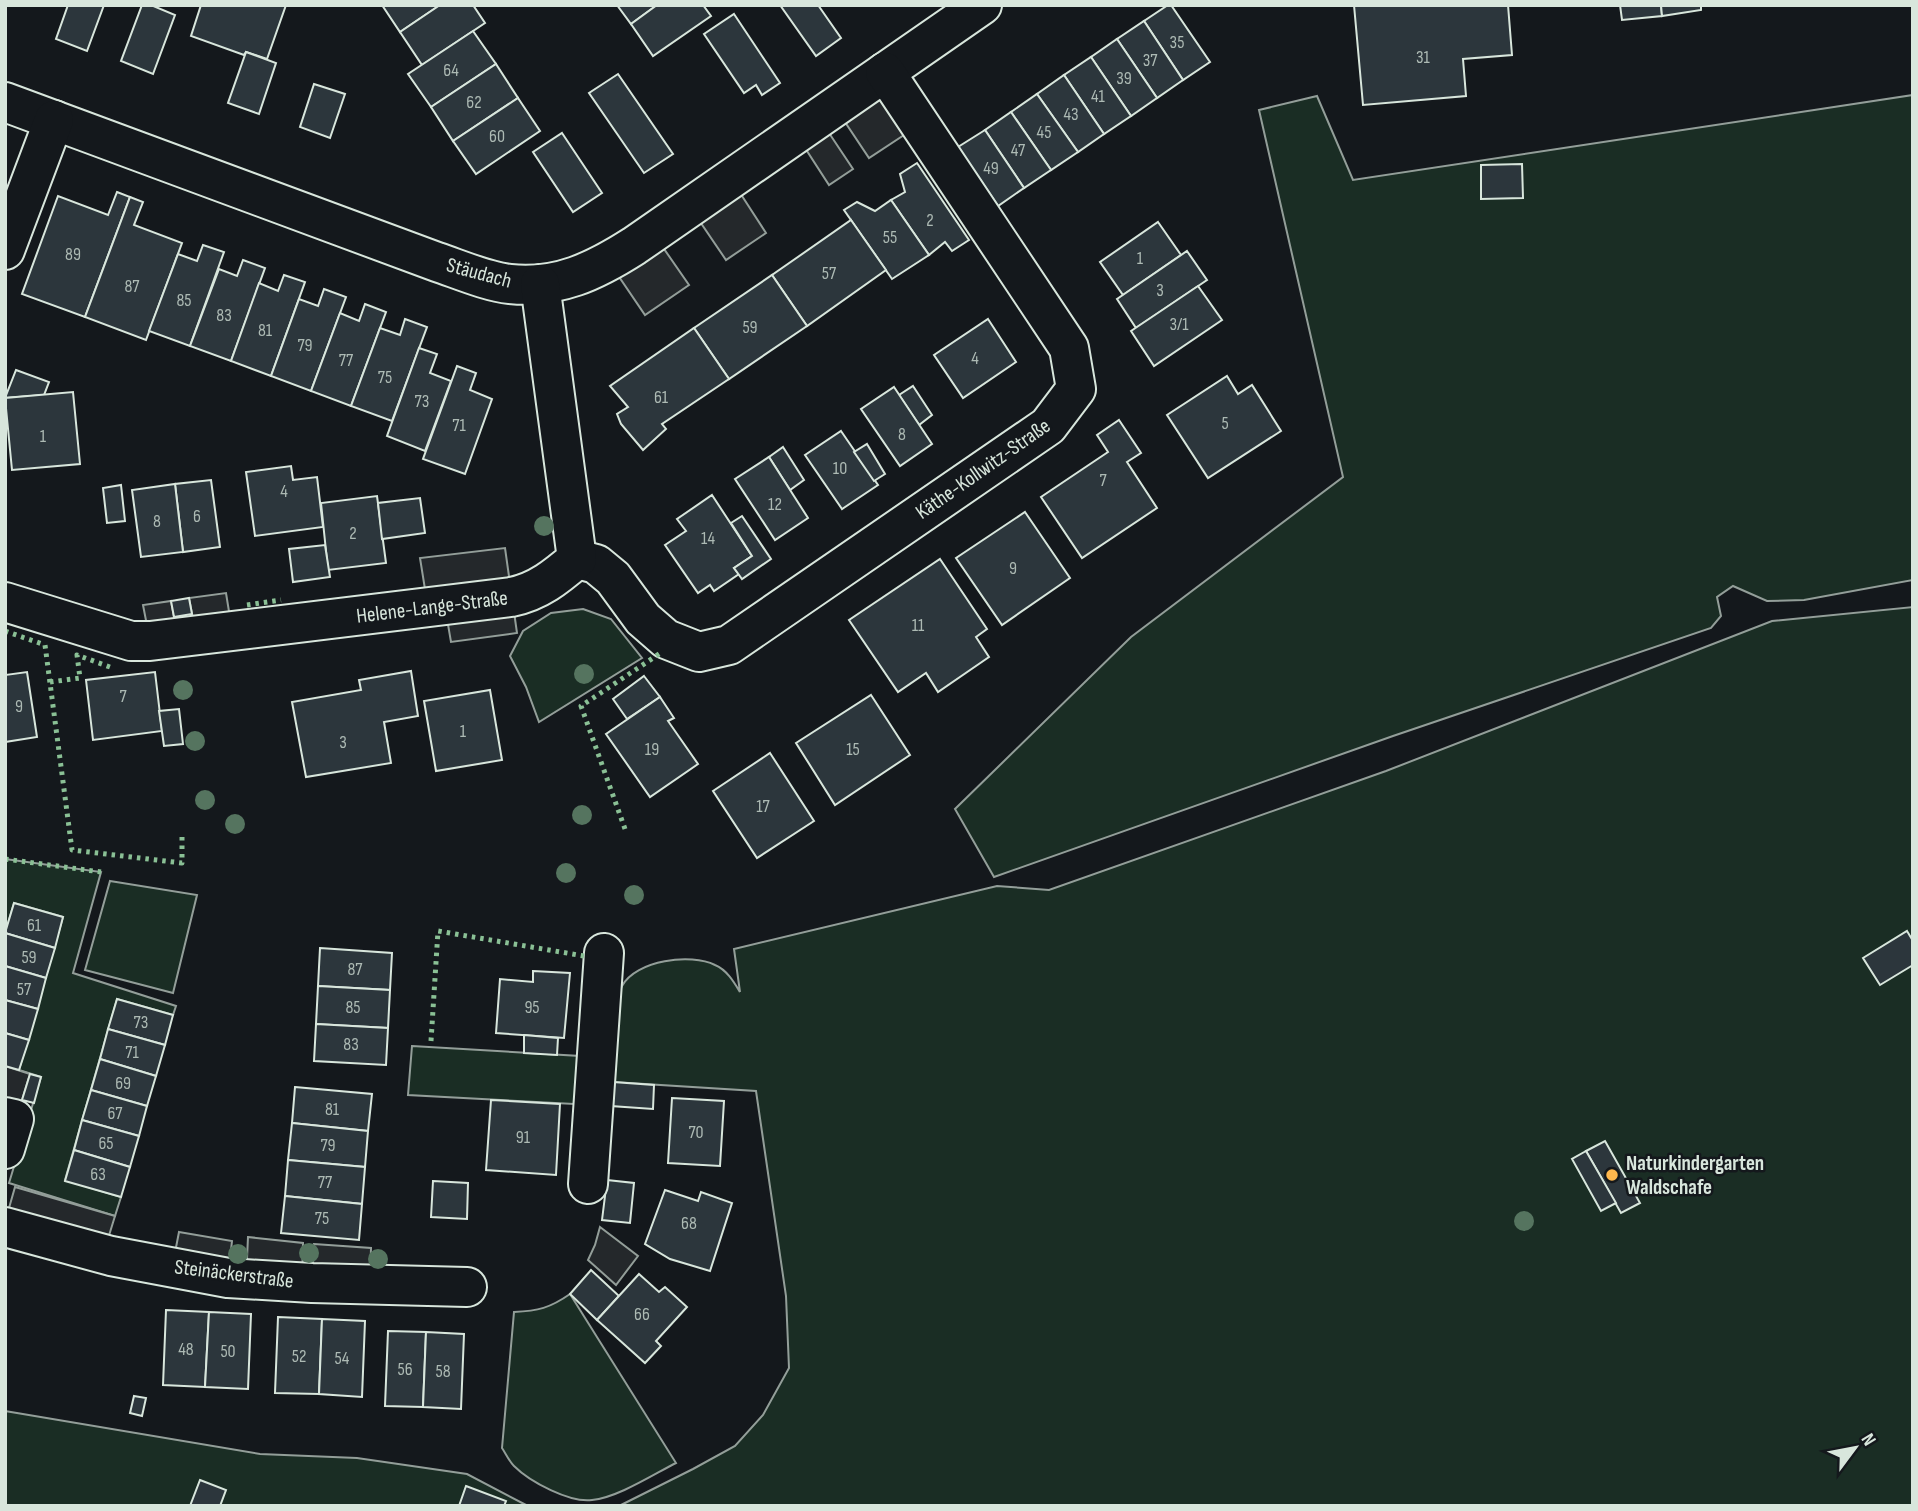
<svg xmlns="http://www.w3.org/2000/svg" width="1918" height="1511" font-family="'Sofia Sans Condensed',sans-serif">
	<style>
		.green { fill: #1a2d24; stroke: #939e99; stroke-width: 2 }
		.parking { fill: #24282b; stroke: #939e99; stroke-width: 2 }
		.building { fill: #2c363c; stroke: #d8e6dc; stroke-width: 2 }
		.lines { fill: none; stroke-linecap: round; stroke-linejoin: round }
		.minor-casing { stroke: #d8e6dc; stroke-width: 42 }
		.minor { stroke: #14181c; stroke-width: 38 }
		.hedge { stroke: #8ac095; stroke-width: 5; stroke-dasharray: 3.5 5; stroke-linecap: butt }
		.tree { fill: #55745f }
		.poi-dot { fill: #ffb74d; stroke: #14181c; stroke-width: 2.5 }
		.labels { text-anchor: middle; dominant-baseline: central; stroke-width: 5; stroke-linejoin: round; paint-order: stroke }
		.number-label { font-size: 18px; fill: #adbab4 }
		.street-label { font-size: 21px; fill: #d8e6dc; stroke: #14181c }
		.poi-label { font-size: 21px; font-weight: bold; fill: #d8e6dc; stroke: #14181c; text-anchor: start }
	</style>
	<rect width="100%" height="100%" fill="#14181c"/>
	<g class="green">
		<path d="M1913,95V580L1804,600L1767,601L1733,586L1717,597L1721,616L1711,628L1393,736L994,877L955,809L1131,637L1343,477L1259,110L1317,96L1353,180Z"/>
		<path d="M1913,607V1506H619L693,1469L735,1446L763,1415L789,1368L786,1296L756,1091L613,1082C614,1055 610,1010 622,986C636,960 691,953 715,965C727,970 734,982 740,992L734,949L997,886L1049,890L1386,771L1772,621Z"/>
		<path d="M583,609L611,619L642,658L539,722L526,687L510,656L523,631L551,613Z"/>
		<path d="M5,859L101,872L73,973L176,1006L173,1015L117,999L65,1180L121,1197L115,1216L9,1183L41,1077L19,1070L63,917L14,903L5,933Z"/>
		<path d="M110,881L197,895L173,993L85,970Z"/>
		<path d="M412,1046L597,1057L593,1105L408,1095Z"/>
		<path d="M570,1294L676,1463C654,1474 617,1498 592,1500C570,1503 530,1482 514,1466C509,1461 506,1454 502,1448L514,1312C538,1311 550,1308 570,1294Z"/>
		<path d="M5,1411L260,1454L357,1458L467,1474L528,1506H5Z"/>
	</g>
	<g class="parking">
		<path d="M870,83L904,135L869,158L835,107Z"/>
		<path d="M819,118L853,169L829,185L796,134Z"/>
		<path d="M731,179L766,233L726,260L690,207Z"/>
		<path d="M653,233L689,285L645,315L609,262Z"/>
		<path d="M505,548L517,633L451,642L445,607L428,608L420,558Z"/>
		<path d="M226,593L232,630L196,635L189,598Z"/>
		<path d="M171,601L178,638L150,641L143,605Z"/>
		<path d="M5,1066L30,1074L22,1100L14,1119L5,1117Z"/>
		<path d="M15,1187L115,1216L103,1255L5,1222Z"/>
		<path d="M600,1227L638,1256L616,1285L588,1260L595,1245Z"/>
		<path d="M179,1232L232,1241L228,1278L172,1268Z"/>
		<path d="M248,1237L303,1243L302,1282L246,1280Z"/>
		<path d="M314,1244L371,1248L370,1285L312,1283Z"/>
	</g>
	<g class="building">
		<path d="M68,5H104L87,51L56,39Z"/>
		<path d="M142,5H151L175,15L153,74L121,61Z"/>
		<path d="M201,5H286L267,59L246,52L244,55L191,36Z"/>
		<path d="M382,5H440L400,32Z"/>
		<path d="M440,5H473L485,23L422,65L400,32Z"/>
		<path d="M617,5H657L631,24Z"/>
		<path d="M657,5H703L711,16L653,56L631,24Z"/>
		<path d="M780,5H818L841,38L816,56Z"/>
		<path d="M1168,5H1171L1210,62L1183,80L1144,21Z"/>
		<path d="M1354,5H1508L1512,55L1463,59L1466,96L1363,105Z"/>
		<path d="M1620,5H1661L1662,16L1622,20Z"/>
		<path d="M1661,5H1701V10L1662,16Z"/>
		<path d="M734,14L780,83L762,95L756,85L744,93L704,34Z"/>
		<path d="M1144,21L1183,80L1157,98L1117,39Z"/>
		<path d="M473,31L496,64L431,107L408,74Z"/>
		<path d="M1117,39L1157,98L1131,116L1091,57Z"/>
		<path d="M246,52L276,63L259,114L228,103Z"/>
		<path d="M1091,57L1131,116L1104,134L1064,75Z"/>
		<path d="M496,64L518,98L453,141L431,107Z"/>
		<path d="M618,74L673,154L644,173L589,93Z"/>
		<path d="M1064,75L1104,134L1078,152L1037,94Z"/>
		<path d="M314,84L345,94L330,138L300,127Z"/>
		<path d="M1037,94L1078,152L1051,170L1011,112Z"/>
		<path d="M518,98L540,131L476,174L453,141Z"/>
		<path d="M1011,112L1051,170L1024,188L985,130Z"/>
		<path d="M985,130L1024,188L998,206L958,147Z"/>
		<path d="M562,133L602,193L573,212L533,152Z"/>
		<path d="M917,163L969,240L952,251L945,242L929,255L891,200L905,192L900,174Z"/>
		<path d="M1522,164L1523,198L1481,199V165Z"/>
		<path d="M117,192L130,197L85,317L22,294L58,196L108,215Z"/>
		<path d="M130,197L143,202L134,225L182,243L146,340L85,317Z"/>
		<path d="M891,200L929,255L892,279L844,210L857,202L875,211Z"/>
		<path d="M851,220L886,270L807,326L772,275Z"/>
		<path d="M1158,222L1181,255L1123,295L1100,262Z"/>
		<path d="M203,245L224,252L190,346L149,331L178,254L197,261Z"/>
		<path d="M1187,251L1207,280L1136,328L1117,299Z"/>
		<path d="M243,260L265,268L231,361L190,346L219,269L237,276Z"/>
		<path d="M284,275L305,282L271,376L231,361L259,283L278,291Z"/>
		<path d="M772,275L807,326L729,379L694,328Z"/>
		<path d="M1198,286L1222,320L1154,366L1131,331Z"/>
		<path d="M324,289L346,297L311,391L271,376L299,299L318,306Z"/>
		<path d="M365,304L386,312L351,406L311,391L340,313L359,321Z"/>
		<path d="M405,319L427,327L392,421L351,406L380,328L400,335Z"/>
		<path d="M988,319L1016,362L963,398L934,355Z"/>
		<path d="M694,328L729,379L662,424L666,429L643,450L621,424L617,414L628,407L610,386Z"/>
		<path d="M419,348L437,354L430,373L451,381L425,451L387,436Z"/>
		<path d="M457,366L476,373L470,390L492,399L465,474L423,459Z"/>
		<path d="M16,370L49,382L44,395L5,398Z"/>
		<path d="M1227,376L1238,394L1252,385L1281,431L1208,478L1167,415Z"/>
		<path d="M913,386L932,415L919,425L899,395Z"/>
		<path d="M894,387L932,444L900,466L861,409Z"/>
		<path d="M73,392L80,464L12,470L5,398Z"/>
		<path d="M1119,420L1141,453L1127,462L1157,508L1082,558L1041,497L1108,452L1097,435Z"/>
		<path d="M841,431L878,485L842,509L805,455Z"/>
		<path d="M867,444L885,474L874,481L854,452Z"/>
		<path d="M783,447L804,480L790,490L769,457Z"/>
		<path d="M769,457L808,518L775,540L735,479Z"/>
		<path d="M291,466L293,480L317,477L323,527L255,536L246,472Z"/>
		<path d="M211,480L220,547L183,552L175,484Z"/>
		<path d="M175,484L183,552L141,557L132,490Z"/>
		<path d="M121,485L125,521L107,523L103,488Z"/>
		<path d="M712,495L752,556L734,568L739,574L714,591L710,585L698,593L665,545L686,531L677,519Z"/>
		<path d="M377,496L386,563L328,570L321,503Z"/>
		<path d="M420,498L425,533L382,539L378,503Z"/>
		<path d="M1025,512L1070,578L1002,625L956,558Z"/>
		<path d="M742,516L771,559L742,579L734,568L752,556L731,523Z"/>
		<path d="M325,545L330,577L293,582L289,549Z"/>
		<path d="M940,559L987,629L976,637L989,657L938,692L926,673L898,692L849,620Z"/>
		<path d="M189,598L192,614L174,617L171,601Z"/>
		<path d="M411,671L418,716L384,722L391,763L306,777L292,702L361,690L359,680Z"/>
		<path d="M27,672L37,737L5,742V675Z"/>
		<path d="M155,672L162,731L93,740L86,680Z"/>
		<path d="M644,676L660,697L627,719L613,699Z"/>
		<path d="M490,690L502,760L436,771L424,701Z"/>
		<path d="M871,695L910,755L835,805L796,743Z"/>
		<path d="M660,697L674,718L668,721L698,764L650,797L606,734Z"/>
		<path d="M179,709L183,744L164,746L159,711Z"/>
		<path d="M770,753L814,821L757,858L713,791Z"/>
		<path d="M14,903L63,917L55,948L5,933Z"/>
		<path d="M1907,931L1913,941V965L1880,985L1863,958Z"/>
		<path d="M5,933L55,948L46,978L5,966Z"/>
		<path d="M320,948L392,953L390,990L318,986Z"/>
		<path d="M5,966L46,978L38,1009L5,1000Z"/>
		<path d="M533,971L570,973L564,1038L496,1033L500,979L533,982Z"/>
		<path d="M318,986L390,990L388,1028L316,1024Z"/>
		<path d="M117,999L173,1015L165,1045L108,1029Z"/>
		<path d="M5,1000L38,1009L29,1040L5,1033Z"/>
		<path d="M316,1024L388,1028L386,1065L314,1061Z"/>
		<path d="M108,1029L165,1045L156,1076L100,1059Z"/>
		<path d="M5,1033L29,1040L19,1070L5,1066Z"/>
		<path d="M524,1035L558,1038L557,1055L524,1053Z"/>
		<path d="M100,1059L156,1076L147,1106L91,1090Z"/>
		<path d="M30,1074L41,1077L34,1103L22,1100Z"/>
		<path d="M613,1082L654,1085L653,1109L611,1106Z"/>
		<path d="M295,1087L372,1094L368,1131L292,1123Z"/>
		<path d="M91,1090L147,1106L139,1136L82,1120Z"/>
		<path d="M672,1098L724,1101L720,1166L668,1163Z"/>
		<path d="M491,1100L560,1104L556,1175L486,1170Z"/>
		<path d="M82,1120L139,1136L130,1167L74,1150Z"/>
		<path d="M292,1123L368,1131L365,1167L288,1160Z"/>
		<path d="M1605,1141L1640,1203L1621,1213L1586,1151Z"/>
		<path d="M74,1150L130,1167L121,1197L65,1181Z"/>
		<path d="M1586,1151L1616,1203L1601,1211L1572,1159Z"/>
		<path d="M288,1160L365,1167L362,1204L285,1196Z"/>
		<path d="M607,1180L634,1183L630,1223L602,1220Z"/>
		<path d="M433,1181L468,1183L467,1219L431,1217Z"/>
		<path d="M665,1190L698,1201L701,1192L732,1203L710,1271L670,1259L645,1244Z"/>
		<path d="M285,1196L362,1204L359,1240L281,1233Z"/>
		<path d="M591,1270L619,1296L597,1320L570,1294Z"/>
		<path d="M639,1274L659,1292L665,1287L687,1307L656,1341L661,1346L645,1363L597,1320Z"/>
		<path d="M166,1310L209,1312L205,1387L163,1385Z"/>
		<path d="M209,1312L251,1314L248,1389L205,1387Z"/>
		<path d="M278,1317L322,1319L319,1394L275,1393Z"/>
		<path d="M322,1319L365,1321L362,1397L319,1394Z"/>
		<path d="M388,1331L426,1332L423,1407L385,1406Z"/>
		<path d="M426,1332L464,1334L461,1409L423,1407Z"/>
		<path d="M134,1396L146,1398L142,1416L130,1413Z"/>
		<path d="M200,1480L226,1490L220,1506H190Z"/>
		<path d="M466,1486L506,1501L504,1506H459Z"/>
	</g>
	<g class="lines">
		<defs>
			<g id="minor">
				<path d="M5,102L437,262C458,269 488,282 510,284C558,289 595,271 634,246L982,5"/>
				<path d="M5,250L54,120"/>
				<path d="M577,559L596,564L613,578L643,619L666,639L699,652L729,645L1048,426L1076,389L1069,348L885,72"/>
				<path d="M5,602L131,641H150L511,597C538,592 557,576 577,559L540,284"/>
				<path d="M5,1117L14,1119L5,1149"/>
				<path d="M588,1184L604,953"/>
				<path d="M5,1227L111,1256L228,1278L312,1283L467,1287"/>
			</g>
		</defs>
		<use href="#minor" class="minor-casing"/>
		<use href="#minor" class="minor"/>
		<g class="hedge">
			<path d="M247,605L281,600"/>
			<path d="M5,631L45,645L72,850L182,863V835"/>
			<path d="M50,682L80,678L77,655L110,667"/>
			<path d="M625,829L581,706L662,652"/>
			<path d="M5,859L101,872"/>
			<path d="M431,1041L438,931L584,956"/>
		</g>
	</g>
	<g class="tree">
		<circle cx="544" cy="526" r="10"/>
		<circle cx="584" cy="674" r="10"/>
		<circle cx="183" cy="690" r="10"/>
		<circle cx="195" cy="741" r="10"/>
		<circle cx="205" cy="800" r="10"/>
		<circle cx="582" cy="815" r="10"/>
		<circle cx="235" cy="824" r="10"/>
		<circle cx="566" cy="873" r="10"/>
		<circle cx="634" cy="895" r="10"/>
		<circle cx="1524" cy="1221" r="10"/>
		<circle cx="309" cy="1253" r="10"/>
		<circle cx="238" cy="1254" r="10"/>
		<circle cx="378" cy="1259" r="10"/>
	</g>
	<circle class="poi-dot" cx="1612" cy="1175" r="7"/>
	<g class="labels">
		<g class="number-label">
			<text x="1177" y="42">35</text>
			<text x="1423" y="57">31</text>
			<text x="1150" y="60">37</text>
			<text x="451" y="70">64</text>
			<text x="1124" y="78">39</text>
			<text x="1098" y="96">41</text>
			<text x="474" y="102">62</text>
			<text x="1071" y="114">43</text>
			<text x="1044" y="132">45</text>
			<text x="497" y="136">60</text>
			<text x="1018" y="150">47</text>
			<text x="991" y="168">49</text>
			<text x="930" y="220">2</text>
			<text x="890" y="237">55</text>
			<text x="73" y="254">89</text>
			<text x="1140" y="258">1</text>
			<text x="829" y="273">57</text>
			<text x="132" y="286">87</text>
			<text x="1160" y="290">3</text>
			<text x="184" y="300">85</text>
			<text x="224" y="315">83</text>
			<text x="1179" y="324">3/1</text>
			<text x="750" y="327">59</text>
			<text x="265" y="330">81</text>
			<text x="305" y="345">79</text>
			<text x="975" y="358">4</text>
			<text x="346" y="360">77</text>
			<text x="385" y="377">75</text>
			<text x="661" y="397">61</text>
			<text x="422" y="401">73</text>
			<text x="1225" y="423">5</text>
			<text x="459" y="425">71</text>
			<text x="902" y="434">8</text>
			<text x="43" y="436">1</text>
			<text x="840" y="468">10</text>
			<text x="1103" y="480">7</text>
			<text x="284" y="491">4</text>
			<text x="775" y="504">12</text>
			<text x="197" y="516">6</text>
			<text x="157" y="521">8</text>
			<text x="353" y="533">2</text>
			<text x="708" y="538">14</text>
			<text x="1013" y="568">9</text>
			<text x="918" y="625">11</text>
			<text x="123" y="696">7</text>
			<text x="19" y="706">9</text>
			<text x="463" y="731">1</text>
			<text x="343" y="742">3</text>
			<text x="652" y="749">19</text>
			<text x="853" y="749">15</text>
			<text x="763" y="806">17</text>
			<text x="34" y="925">61</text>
			<text x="29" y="957">59</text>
			<text x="355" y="969">87</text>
			<text x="24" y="989">57</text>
			<text x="353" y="1007">85</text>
			<text x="532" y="1007">95</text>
			<text x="141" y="1022">73</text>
			<text x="351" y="1044">83</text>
			<text x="132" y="1052">71</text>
			<text x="123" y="1083">69</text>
			<text x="332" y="1109">81</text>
			<text x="115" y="1113">67</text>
			<text x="696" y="1132">70</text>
			<text x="523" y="1137">91</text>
			<text x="106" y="1143">65</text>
			<text x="328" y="1145">79</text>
			<text x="98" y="1174">63</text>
			<text x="325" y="1182">77</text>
			<text x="322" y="1218">75</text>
			<text x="689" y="1223">68</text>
			<text x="642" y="1314">66</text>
			<text x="186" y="1349">48</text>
			<text x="228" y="1351">50</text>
			<text x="299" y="1356">52</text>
			<text x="342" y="1358">54</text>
			<text x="405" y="1369">56</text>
			<text x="443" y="1371">58</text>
		</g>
		<g class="street-label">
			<text transform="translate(479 273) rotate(15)">Stäudach</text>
			<text transform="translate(983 469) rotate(-35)">Käthe-Kollwitz-Straße</text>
			<text transform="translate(432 607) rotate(-7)">Helene-Lange-Straße</text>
			<text transform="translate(234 1274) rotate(7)">Steinäckerstraße</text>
		</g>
		<g class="poi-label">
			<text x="1626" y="1163">Naturkindergarten<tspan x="1626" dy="24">Waldschafe</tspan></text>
		</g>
	</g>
	<rect width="1918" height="1511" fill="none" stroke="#d8e6dc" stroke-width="14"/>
	<g transform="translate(1855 1448) rotate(58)" stroke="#14181c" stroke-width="5" paint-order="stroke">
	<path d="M0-5L12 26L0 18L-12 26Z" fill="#d8e6dc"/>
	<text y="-10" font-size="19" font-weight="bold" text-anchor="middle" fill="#d8e6dc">N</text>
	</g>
</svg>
